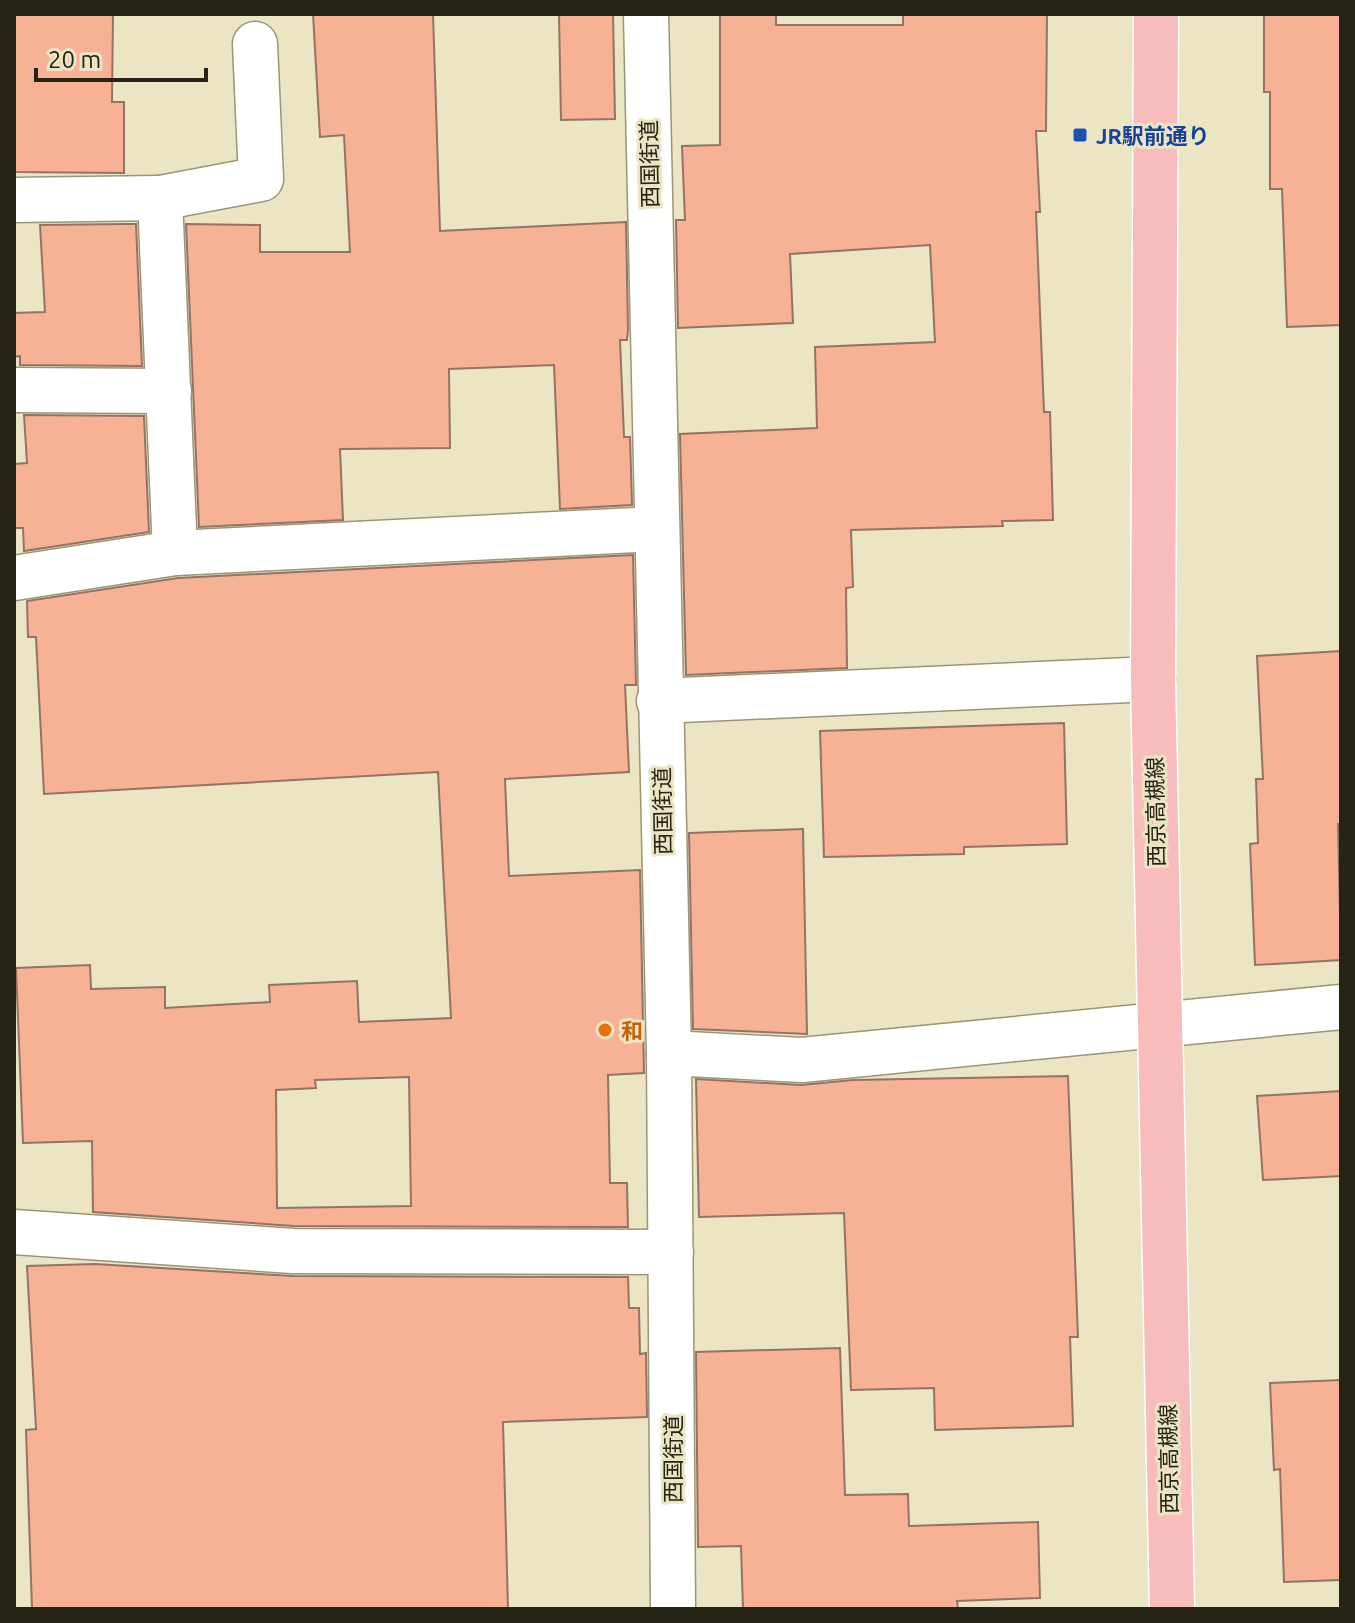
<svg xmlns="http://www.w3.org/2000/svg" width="1355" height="1623" font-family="Ubuntu,'Noto Sans JP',sans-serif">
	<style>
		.building { fill: #f7b296; stroke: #937367; stroke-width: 2; fill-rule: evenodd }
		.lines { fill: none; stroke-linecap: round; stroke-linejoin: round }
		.street-casing { stroke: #9b9575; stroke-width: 47 }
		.primary-casing { stroke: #fff; stroke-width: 47 }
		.street { stroke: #fff; stroke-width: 44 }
		.primary { stroke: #f8bcbc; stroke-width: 44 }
		.transit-dot { fill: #1a4fb4; stroke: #ebe5c3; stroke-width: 3 }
		.food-dot { fill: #e8710a; stroke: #ebe5c3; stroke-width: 3 }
		.labels { text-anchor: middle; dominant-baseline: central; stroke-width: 6; stroke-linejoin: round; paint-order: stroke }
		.transit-label { font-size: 22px; font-weight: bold; fill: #164399; stroke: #ebe5c3; text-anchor: start }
		.street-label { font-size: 22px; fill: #262317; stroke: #ebe5c3 }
		.food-label { font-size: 22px; font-weight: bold; fill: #c56008; stroke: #ebe5c3; text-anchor: start }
	</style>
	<rect width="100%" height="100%" fill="#ebe5c3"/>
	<g class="building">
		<path d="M14,14H113L112,102H124V173L14,172Z"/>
		<path d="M313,14H433L440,231L626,222L628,330L627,340H620L624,437H630L632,505L560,509L554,365L449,369L450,448L340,449L343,520L199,527L186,224L260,225V252H350L344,135L320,137Z"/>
		<path d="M559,14H613L615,119L561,120Z"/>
		<path d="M720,14H776V25H903V14H1047L1046,131H1036L1040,212H1036L1044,412H1050L1053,520L1002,521L1003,526L851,530L853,587L846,588L847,668L686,675L680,434L817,428L815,347L935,342L930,245L790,254L793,323L678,328L676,220H685L682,146L720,145Z"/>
		<path d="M1264,14H1341V325L1287,327L1282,189H1270V92H1264Z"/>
		<path d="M124,224H136L142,366L20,365V356L14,357V313L45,312L40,225Z"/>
		<path d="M24,415L144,416L149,532L24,551L23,528H14V464L27,463Z"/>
		<path d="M633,555L636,685H625L629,772L505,779L509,876L640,870L644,1073L608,1075L610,1183H627L628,1227L294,1226L93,1212L92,1141L23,1143L16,968L90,965L91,989L165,987V1008L270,1002L269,985L357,981L359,1022L451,1018L438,772L44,794L36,637H28L27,601L178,578ZM409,1077L411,1206L277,1208L276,1090L316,1088L315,1080Z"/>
		<path d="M1341,651V824H1338L1341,960L1255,965L1250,844L1258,843L1256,779H1263L1257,656Z"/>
		<path d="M1064,723L1067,844L964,847V854L824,857L820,731Z"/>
		<path d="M803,829L807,1034L693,1029L689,833Z"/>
		<path d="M1068,1076L1078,1337H1070L1073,1426L935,1430L934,1388L851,1390L844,1213L699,1217L696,1079L801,1085L853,1080Z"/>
		<path d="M1341,1091V1176L1263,1180L1257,1096Z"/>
		<path d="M95,1264L293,1276L628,1277L629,1308H639L640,1354L646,1353L647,1417L503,1422L508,1609H32L26,1430L36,1429L27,1266Z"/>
		<path d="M840,1348L845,1495L908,1494L909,1526L1038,1522L1040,1598L957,1601L958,1609H743L741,1546L698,1547L696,1352Z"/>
		<path d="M1341,1380V1580L1284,1582L1280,1469L1274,1470L1270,1383Z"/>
	</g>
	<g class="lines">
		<defs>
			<g id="street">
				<path d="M646,14L669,1053L673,1609"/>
				<path d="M14,200L160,198"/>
				<path d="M14,390L169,391"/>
				<path d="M175,553L160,198L261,179L255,44"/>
				<path d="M14,578L175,553L656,529"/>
				<path d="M659,701L1153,679"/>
				<path d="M669,1053L802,1060L1341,1007"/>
				<path d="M14,1232L293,1251L671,1252"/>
			</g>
			<path id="primary" d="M1156,14L1153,679L1172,1609"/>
		</defs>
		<use href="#street" class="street-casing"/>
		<use href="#primary" class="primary-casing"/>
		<use href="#street" class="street"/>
		<use href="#primary" class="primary"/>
	</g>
	<rect class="transit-dot" x="1072" y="127" width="16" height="16" rx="4"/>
	<circle class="food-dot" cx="605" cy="1030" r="8"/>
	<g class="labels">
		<g class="transit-label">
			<text x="1096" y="135">JR駅前通り</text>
		</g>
		<g class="street-label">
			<text transform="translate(649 164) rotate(-91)">西国街道</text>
			<text transform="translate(662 811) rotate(-91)">西国街道</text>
			<text transform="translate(1155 812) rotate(-91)">西京高槻線</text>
			<text transform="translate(672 1459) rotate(-90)">西国街道</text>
			<text transform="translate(1168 1459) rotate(-91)">西京高槻線</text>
		</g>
		<g class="food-label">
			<text x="621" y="1030">和</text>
		</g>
	</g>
	<rect width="1355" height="1623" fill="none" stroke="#262317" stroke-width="32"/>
	<path d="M36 68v12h170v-12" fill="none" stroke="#262317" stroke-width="4"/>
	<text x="48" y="68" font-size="24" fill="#262317" stroke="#ebe5c3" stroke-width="6" paint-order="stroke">20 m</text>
</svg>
